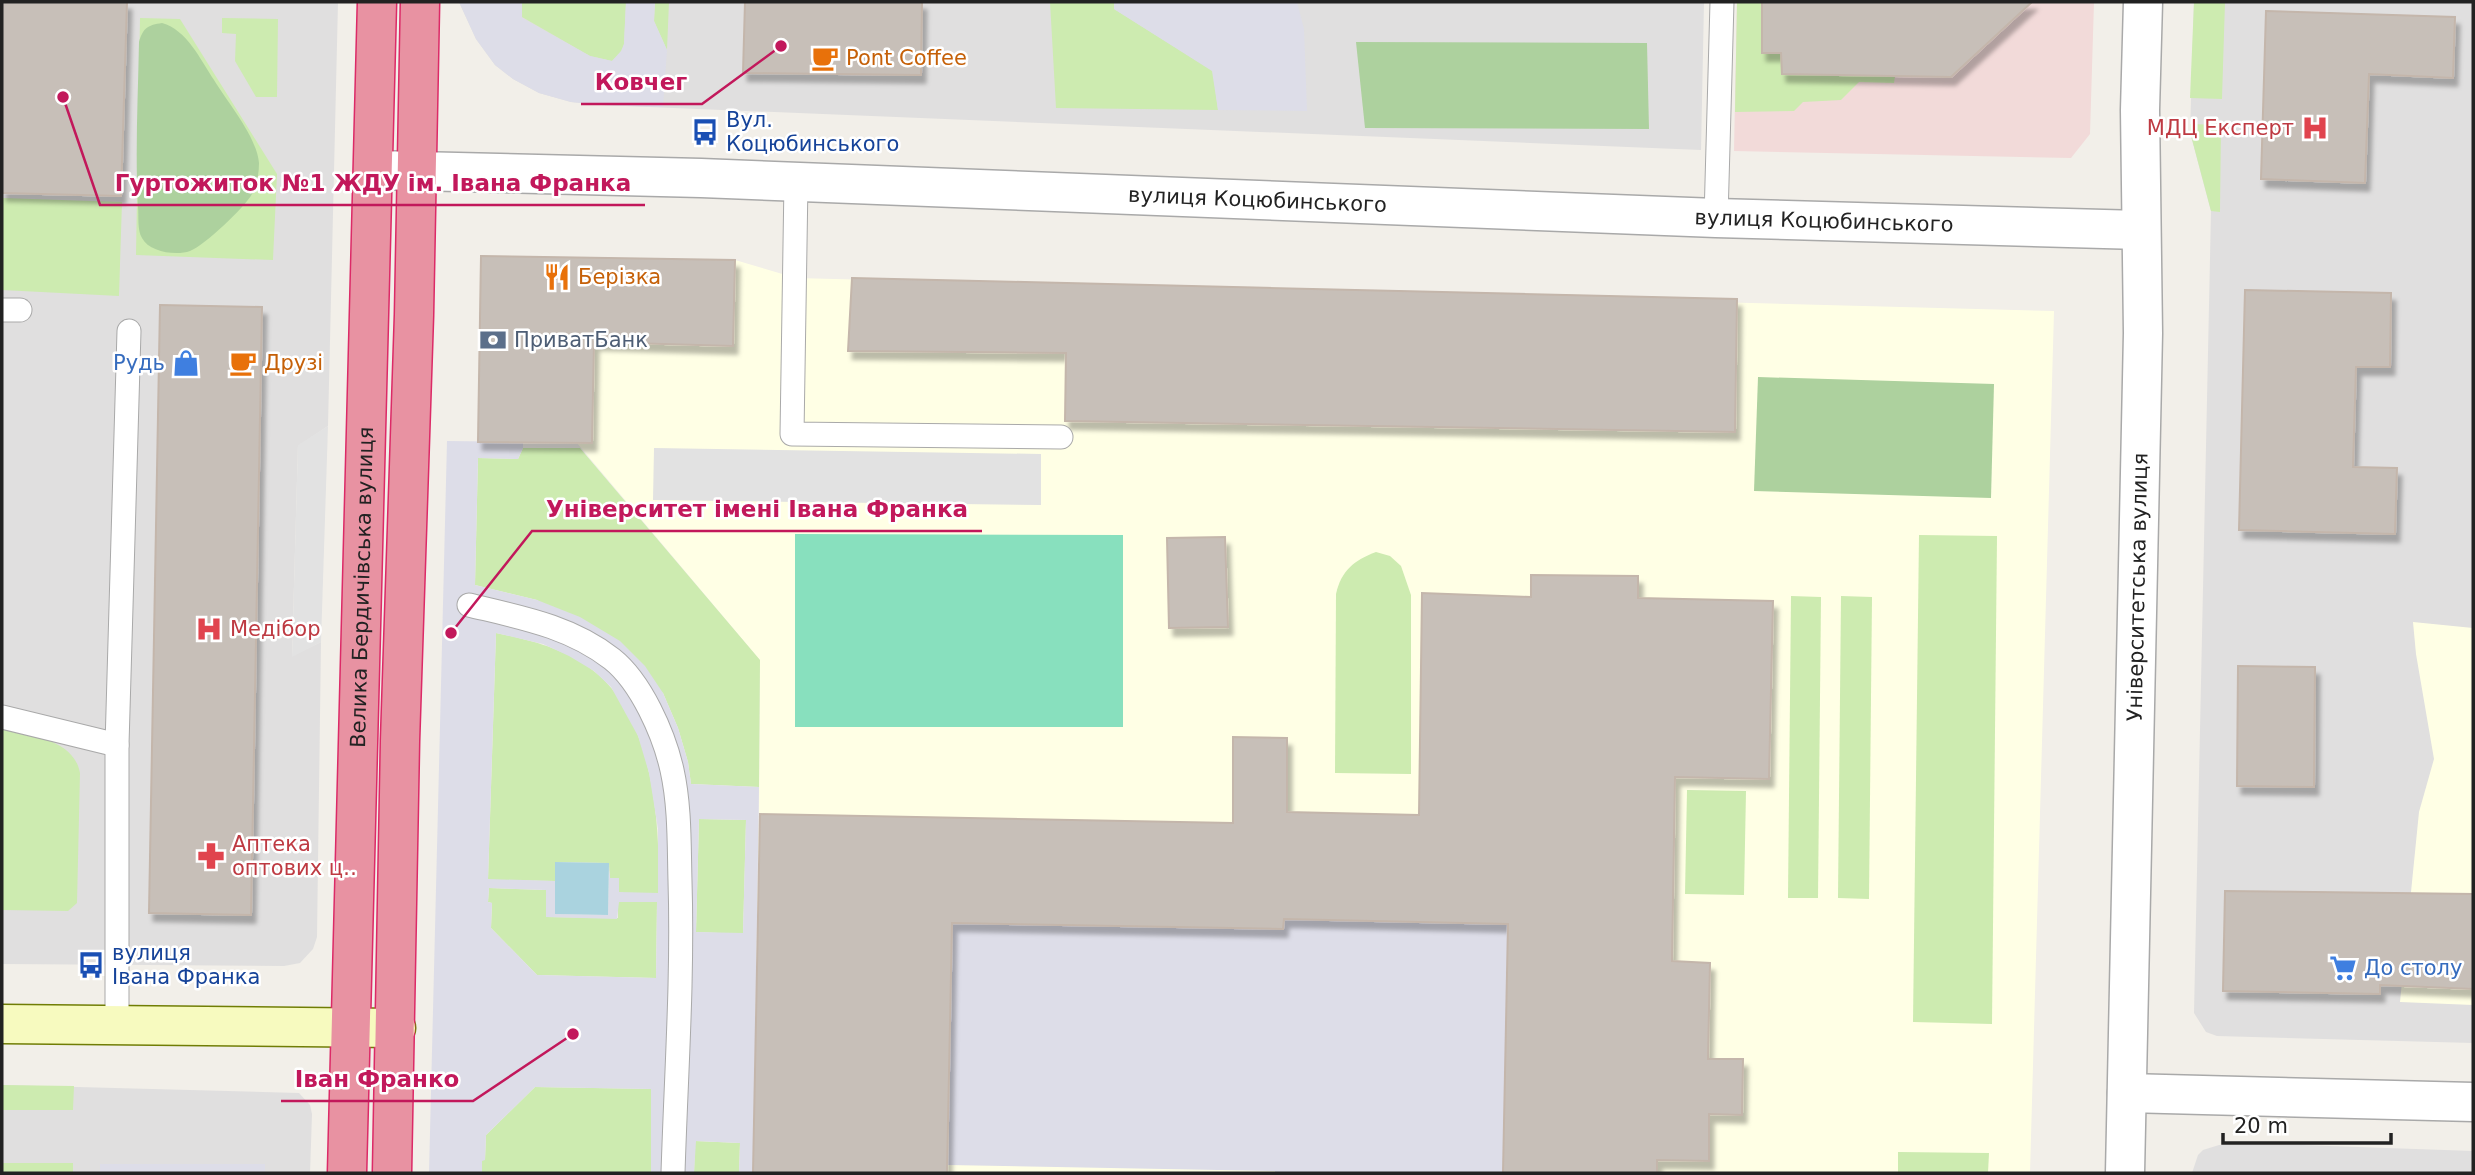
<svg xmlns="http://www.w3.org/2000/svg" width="2475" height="1175" font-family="'DejaVu Sans',sans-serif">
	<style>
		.residential { fill: #e0dfdf }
		.commercial { fill: #f2dad9 }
		.education { fill: #ffffe5 }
		.grass { fill: #cdebb0 }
		.forest { fill: #add19e }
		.pitch { fill: #88e0be }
		.parking { fill: #e2e2e2 }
		.plaza { fill: #dddde8; fill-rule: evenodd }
		.water { fill: #aad3df }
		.building { fill: #c7bfb8; stroke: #c4b6ab; stroke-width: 2; filter: url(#shadow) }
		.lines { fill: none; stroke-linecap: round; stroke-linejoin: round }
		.lane-casing { stroke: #a9a9a9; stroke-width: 25 }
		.street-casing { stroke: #a9a9a9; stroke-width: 41 }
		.secondary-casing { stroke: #707d05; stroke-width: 41 }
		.highway-casing { stroke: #dc2a67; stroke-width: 41 }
		.lane { stroke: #fff; stroke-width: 23 }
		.street { stroke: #fff; stroke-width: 38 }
		.secondary { stroke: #f7fabf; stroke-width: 38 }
		.highway { stroke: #e892a2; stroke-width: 38 }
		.labels { text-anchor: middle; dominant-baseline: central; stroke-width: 5; stroke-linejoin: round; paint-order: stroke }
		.food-label { font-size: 21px; fill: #c56008; stroke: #fff; text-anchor: start }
		.transit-label { font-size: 21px; fill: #164399; stroke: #fff; text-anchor: start }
		.health-label { font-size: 21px; fill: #be3a42; stroke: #fff; text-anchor: start }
		.street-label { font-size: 21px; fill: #222; stroke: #fff }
		.service-label { font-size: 21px; fill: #4e5e75; stroke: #fff; text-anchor: start }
		.shop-label { font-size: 21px; fill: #366cbe; stroke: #fff; text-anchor: end }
		.leader { fill: none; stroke: #c2185b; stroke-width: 2.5 }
		.callout-dot { fill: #c2185b; stroke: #fff; stroke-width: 2.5 }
		.callout-label { font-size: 23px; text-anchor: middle; font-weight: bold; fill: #c2185b; stroke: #fff; stroke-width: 5; stroke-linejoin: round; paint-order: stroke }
	</style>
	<defs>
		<filter id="shadow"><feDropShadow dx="4.5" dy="8" stdDeviation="2" flood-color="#0004"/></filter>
	</defs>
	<rect width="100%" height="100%" fill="#f2efe9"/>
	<g class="residential">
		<path d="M2,2H338L328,426L298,446L292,656L321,642L317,937L313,949L300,963L284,966L2,964Z"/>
		<path d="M459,2H1704L1701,150L601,105L571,102L539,93L513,79L495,65L476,39Z"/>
		<path d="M2194,2H2473V1043L2217,1036L2206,1032L2194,1013L2211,211L2190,132Z"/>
		<path d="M2,1085L299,1093L310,1105L312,1114L310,1173H2Z"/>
		<path d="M2219,1145H2301L2473,1151V1173H2192L2198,1155L2203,1150Z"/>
	</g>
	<path class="commercial" d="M1737,2H2094L2090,134L2071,158L1734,151Z"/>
	<g class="education">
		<path d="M481,256L735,260L796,278L2054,311L2030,1173H753L759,814L760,660L577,443L478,442Z"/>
		<path d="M2413,622L2473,628V1005L2400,1002L2419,812L2434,759L2416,654Z"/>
	</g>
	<g class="grass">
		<path d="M522,2H626L624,44L622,51L612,61L590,56L522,17Z"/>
		<path d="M655,2H669L667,50L654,21Z"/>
		<path d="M1050,2H1114V9L1213,71L1218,110L1056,108Z"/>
		<path d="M1737,2H1762V53H1781L1782,74L1895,76L1894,83L1859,82L1841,100L1803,102L1794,111L1735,112Z"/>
		<path d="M2194,2H2225L2222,99L2190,98Z"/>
		<path d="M140,18L180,19L277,174L273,260L136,255Z"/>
		<path d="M222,18L278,19L277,97H256L235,61L236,34L222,33Z"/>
		<path d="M2190,124L2221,125L2220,212L2211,211L2190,132Z"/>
		<path d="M2,198L122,202L119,296L2,290Z"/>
		<path d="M523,448H580L760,660L759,787L691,784L688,762L678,728L663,693L537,600L475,585L478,458L518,459Z"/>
		<path d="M1919,535L1997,536L1992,1024L1913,1022Z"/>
		<path d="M1376,552L1390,556L1401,566L1411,595V774L1335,773L1336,594C1341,571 1354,560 1376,552Z"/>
		<path d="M1791,596L1821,597L1818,898H1788Z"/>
		<path d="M1841,596L1872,597L1869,899L1838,898Z"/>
		<path d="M496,633C531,640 567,649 595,672C653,718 661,825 658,893H619V879L610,878L608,863L556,862L555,881L488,880Z"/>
		<path d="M2,728C30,736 74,739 80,773L77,903L68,911L2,910Z"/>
		<path d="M1687,790L1746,791L1744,895L1685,894Z"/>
		<path d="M699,819L746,820L743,934L696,932Z"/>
		<path d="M489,888L546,890L547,917L618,918V902H657L656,978L537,975L491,928L492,903L488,902Z"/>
		<path d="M2,1085L74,1086L73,1110H2Z"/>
		<path d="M535,1087L652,1089L651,1173H482V1160H485L486,1135Z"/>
		<path d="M695,1141L740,1143L739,1173H694Z"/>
		<path d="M1898,1152L1989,1153L1988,1173H1898Z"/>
		<rect x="2" y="1163" width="71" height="10"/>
	</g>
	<g class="forest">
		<path d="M162,23C187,30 200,59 214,80C228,103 257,137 259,163C259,173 257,185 252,194C244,208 205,245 190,251C176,256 149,252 142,238C137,230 139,216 138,207C135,152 138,97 139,42C143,28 148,25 162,23Z"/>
		<path d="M1356,42L1647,43L1649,129L1365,128Z"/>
		<path d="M1758,377L1994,384L1991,498L1754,491Z"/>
	</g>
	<path class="pitch" d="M795,534L1123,535V727H795Z"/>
	<g class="parking">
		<path d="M328,426L321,642L292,657L298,445Z"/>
		<path d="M654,448L1041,454V505L653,500Z"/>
	</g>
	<g class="plaza">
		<path d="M459,2H522V18L590,56L612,61L621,51L624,44L626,2H655L654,21L667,50L663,107L601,105L571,102L539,93L513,79L495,65L476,39Z"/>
		<path d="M1114,2H1297L1304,29L1307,111L1218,110L1212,71L1114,9Z"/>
		<path d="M447,441L523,442V448L518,459L478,458L475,585L537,600L580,617L620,641L645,666L663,693L678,728L688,762L691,784L759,787L753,1173H739L740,1143L696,1141L694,1173H651V1089L535,1087L486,1135L485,1160L482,1161V1173H429ZM496,633L543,644L569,656L594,671L611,687L638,736L649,773L658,829V893L619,892V878H610L609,863L608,915L556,914L555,862V881L488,879ZM699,819L746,820L743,933L696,932ZM489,888L546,890V917L617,919L619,902H657L656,978L537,975L491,928L492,903L488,902Z"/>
		<path d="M1284,919L1508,924L1503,1173H1275V1171L948,1165L952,923L1283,929Z"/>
		<rect x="100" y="1164" width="165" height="9"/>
	</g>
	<path class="water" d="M555,862L609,863L608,915L555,914Z"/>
	<g class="building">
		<path d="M2,2H127L121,196L2,193Z"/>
		<path d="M745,2H922L921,75L743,73Z"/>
		<path d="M1762,2H2032L1951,77L1782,74L1781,53H1762Z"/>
		<path d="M2266,11L2455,17L2453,78L2369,74L2365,183L2261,179Z"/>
		<path d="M481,256L735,260L733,346L594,342L592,443L478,442Z"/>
		<path d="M852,278L1737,299L1735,432L1065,421L1066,353L848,351Z"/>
		<path d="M2245,290L2391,293L2390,367H2356L2353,467L2397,468L2395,534L2239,530Z"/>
		<path d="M160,305L262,307L251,915L149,913Z"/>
		<path d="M1225,537L1228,627L1169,628L1167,538Z"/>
		<path d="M1531,575L1638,576V598L1773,601L1769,779L1675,777L1672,961L1710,963L1708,1059H1743L1742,1115L1709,1114V1161L1657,1160V1173H1503L1508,924L1284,919L1283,929L952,923L947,1173H753L760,814L1233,823V737L1287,738V812L1419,815L1422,593L1531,597Z"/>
		<path d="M2238,666L2315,667L2314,787L2237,786Z"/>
		<path d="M2225,891L2473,894V989L2380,985V994L2223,991Z"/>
	</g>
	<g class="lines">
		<defs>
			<g id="lane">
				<path d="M796,182L792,434L1061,437"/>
				<path d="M1716,218L1722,2"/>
				<path d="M2,310H20"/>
				<path d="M469,605C519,617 570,626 612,659C641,682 664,734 672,770C680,806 679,844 680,881C683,978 676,1076 673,1173"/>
				<path d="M2,717L117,745"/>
				<path d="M117,1025V745L129,331"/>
			</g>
			<g id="street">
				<path id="s1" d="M374,170L701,178L1716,218L2140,230"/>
				<path d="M2127,1093L2473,1102"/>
				<path id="s2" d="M2125,1173L2143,333L2140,110L2143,2"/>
			</g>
			<path id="secondary" d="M2,1024L396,1028"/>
			<g id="highway">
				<path id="s3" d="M347,1173L377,2"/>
				<path d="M392,1173L400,741L414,315L420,2"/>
			</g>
		</defs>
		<use href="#lane" class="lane-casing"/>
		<use href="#street" class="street-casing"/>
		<use href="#secondary" class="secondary-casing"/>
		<use href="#highway" class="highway-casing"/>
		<use href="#lane" class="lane"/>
		<use href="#street" class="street"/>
		<use href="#secondary" class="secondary"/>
		<use href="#highway" class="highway"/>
	</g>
	<defs>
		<symbol id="cafe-bare" viewBox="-9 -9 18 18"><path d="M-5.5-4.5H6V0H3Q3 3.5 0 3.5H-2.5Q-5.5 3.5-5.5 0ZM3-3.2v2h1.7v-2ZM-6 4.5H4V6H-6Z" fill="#e8710a" stroke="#fff" stroke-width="2.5" paint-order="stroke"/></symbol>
		<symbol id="hospital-bare" viewBox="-9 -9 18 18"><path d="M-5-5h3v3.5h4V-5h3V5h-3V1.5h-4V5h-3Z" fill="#e0444e" stroke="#fff" stroke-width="2.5" paint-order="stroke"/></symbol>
		<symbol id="bus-bare" viewBox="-9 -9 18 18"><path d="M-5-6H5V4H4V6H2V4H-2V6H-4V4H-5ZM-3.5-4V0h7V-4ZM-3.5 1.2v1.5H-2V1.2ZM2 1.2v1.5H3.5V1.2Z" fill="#1a4fb4" stroke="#fff" stroke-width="2.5" paint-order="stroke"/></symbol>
		<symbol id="restaurant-bare" viewBox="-9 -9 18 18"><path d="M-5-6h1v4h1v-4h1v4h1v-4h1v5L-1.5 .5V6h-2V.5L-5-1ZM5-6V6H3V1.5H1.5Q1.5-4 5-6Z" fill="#e8710a" stroke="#fff" stroke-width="2.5" paint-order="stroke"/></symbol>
		<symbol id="bank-bare" viewBox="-9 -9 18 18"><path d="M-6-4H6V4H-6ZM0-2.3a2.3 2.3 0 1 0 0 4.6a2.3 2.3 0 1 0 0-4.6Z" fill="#5c6f8a" stroke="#fff" stroke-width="2.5" paint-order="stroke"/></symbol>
		<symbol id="shop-bare" viewBox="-9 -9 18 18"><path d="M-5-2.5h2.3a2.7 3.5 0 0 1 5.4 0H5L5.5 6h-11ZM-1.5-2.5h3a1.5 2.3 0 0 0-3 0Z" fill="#3f7fe0" stroke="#fff" stroke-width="2.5" paint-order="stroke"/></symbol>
		<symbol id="pharmacy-bare" viewBox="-9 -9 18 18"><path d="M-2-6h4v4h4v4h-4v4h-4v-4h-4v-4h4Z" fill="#e0444e" stroke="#fff" stroke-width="2.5" paint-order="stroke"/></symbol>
		<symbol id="supermarket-bare" viewBox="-9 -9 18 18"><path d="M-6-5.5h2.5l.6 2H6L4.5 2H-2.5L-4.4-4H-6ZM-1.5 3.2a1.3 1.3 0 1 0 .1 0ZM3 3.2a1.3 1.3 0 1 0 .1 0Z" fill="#3f7fe0" stroke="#fff" stroke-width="2.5" paint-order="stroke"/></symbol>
	</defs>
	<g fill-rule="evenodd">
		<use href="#cafe-bare" x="806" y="39" width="38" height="38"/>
		<use href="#hospital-bare" x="2296" y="109" width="38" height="38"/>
		<use href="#bus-bare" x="686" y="113" width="38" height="38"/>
		<use href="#restaurant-bare" x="538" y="258" width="38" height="38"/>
		<use href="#bank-bare" x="474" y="321" width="38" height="38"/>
		<use href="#shop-bare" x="167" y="344" width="38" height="38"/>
		<use href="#cafe-bare" x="224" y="344" width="38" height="38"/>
		<use href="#hospital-bare" x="190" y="610" width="38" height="38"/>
		<use href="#pharmacy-bare" x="192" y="837" width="38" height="38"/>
		<use href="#bus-bare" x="72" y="946" width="38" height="38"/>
		<use href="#supermarket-bare" x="2324" y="949" width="38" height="38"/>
	</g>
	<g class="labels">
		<g class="food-label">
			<text x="846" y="58">Pont Coffee</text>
			<text x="578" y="277">Берізка</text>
			<text x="264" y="363">Друзі</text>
		</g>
		<g class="transit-label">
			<text x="726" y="120">Вул.<tspan x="726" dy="24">Коцюбинського</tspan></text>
			<text x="112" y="953">вулиця<tspan x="112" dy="24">Івана Франка</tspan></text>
		</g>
		<g class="health-label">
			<text x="2294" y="128" text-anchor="end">МДЦ Експерт</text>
			<text x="230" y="629">Медібор</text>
			<text x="232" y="844">Аптека<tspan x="232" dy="24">оптових ц‥</tspan></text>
		</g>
		<g class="street-label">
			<text stroke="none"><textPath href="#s1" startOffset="884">вулиця Коцюбинського</textPath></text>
			<text stroke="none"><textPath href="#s1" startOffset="1451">вулиця Коцюбинського</textPath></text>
			<text stroke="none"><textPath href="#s3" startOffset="586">Велика Бердичівська вулиця</textPath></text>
			<text stroke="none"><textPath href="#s2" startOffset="586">Університетська вулиця</textPath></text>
		</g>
		<g class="service-label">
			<text x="514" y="340">ПриватБанк</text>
		</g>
		<g class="shop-label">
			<text x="165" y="363">Рудь</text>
			<text x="2364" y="968" text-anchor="start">До столу</text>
		</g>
	</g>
	<path class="leader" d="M781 46L702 104H581M63 97L100 205H645M451 633L532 531H982M573 1034L473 1101H281"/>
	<g class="callout-dot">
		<circle cx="781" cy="46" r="7"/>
		<circle cx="63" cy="97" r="7"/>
		<circle cx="451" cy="633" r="7"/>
		<circle cx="573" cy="1034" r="7"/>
	</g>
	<g class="callout-label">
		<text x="641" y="90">Ковчег</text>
		<text x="373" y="191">Гуртожиток №1 ЖДУ ім. Івана Франка</text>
		<text x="757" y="517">Університет імені Івана Франка</text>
		<text x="377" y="1087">Іван Франко</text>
	</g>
	<rect width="2475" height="1175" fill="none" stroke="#222222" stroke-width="7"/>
	<path d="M2223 1133v10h168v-10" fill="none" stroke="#222222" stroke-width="3.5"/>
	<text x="2234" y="1133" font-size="21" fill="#222222" stroke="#ffffff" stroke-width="5" paint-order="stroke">20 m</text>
</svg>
